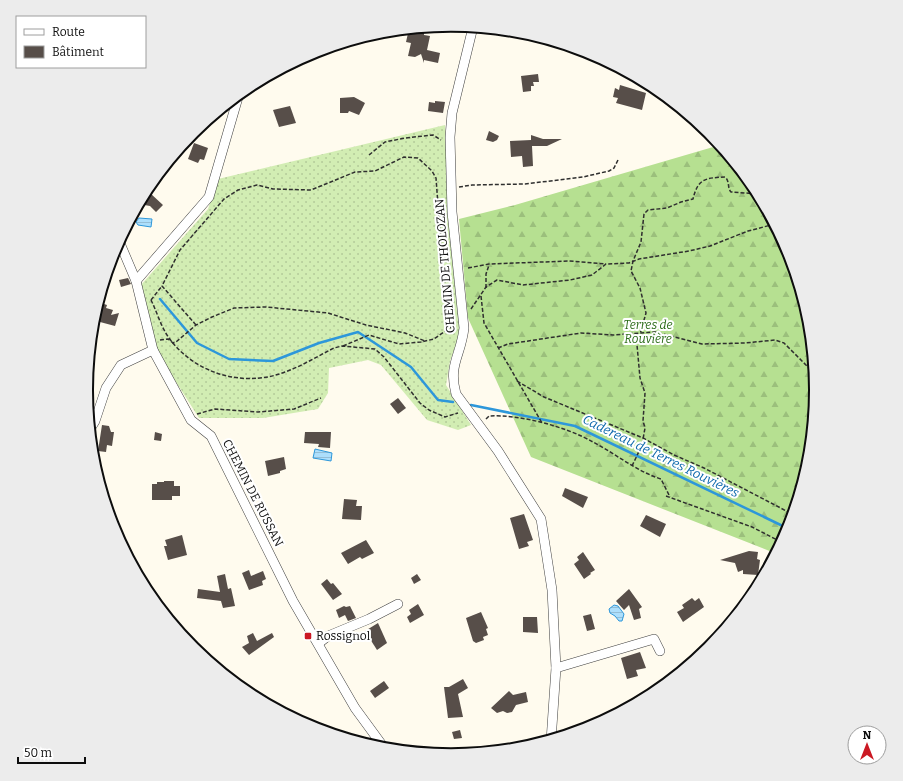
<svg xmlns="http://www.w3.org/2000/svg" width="903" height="781" font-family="Bitter,serif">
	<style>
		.grass { fill: url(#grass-dots) }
		.forest { fill: url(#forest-firs) }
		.water { fill: url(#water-rules); stroke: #2d97da }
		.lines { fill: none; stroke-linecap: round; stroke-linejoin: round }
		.stream { stroke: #2d97da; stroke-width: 2.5 }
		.building { fill: #574e49 }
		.minor-casing { stroke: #404040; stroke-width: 10 }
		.path { stroke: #2f2f2f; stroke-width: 1.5; stroke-dasharray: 4 2; stroke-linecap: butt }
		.minor { stroke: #fff; stroke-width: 9 }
		.poi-dot { fill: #cb1823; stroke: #fff; stroke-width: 1.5 }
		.labels { text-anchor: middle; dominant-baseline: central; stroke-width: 4; stroke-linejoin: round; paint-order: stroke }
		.street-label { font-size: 12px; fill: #0d0d0d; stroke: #fff }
		.park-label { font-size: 12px; font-style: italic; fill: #2a6b17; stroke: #fff }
		.poi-label { font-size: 12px; fill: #0d0d0d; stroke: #fff; text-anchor: start }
		.water-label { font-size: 13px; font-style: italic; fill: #0b67ab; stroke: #fff }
		.rim { fill: none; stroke: #0d0d0d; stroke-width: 2 }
	</style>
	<defs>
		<pattern id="grass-dots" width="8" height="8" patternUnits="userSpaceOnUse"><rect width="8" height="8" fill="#d2edb3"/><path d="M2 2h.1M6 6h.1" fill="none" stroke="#b3ca99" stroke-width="1.8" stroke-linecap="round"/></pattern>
		<pattern id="forest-firs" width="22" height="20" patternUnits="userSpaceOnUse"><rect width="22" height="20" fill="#b6e091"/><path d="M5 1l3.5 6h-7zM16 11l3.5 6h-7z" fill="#9bbf7c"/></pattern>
		<pattern id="water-rules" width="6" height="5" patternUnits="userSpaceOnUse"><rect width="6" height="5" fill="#addffc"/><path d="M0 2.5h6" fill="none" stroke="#94bed7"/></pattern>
	</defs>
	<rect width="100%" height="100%" fill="#fffbee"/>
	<path class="grass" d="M445,125L454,270L460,334L450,361L446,385L471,425L458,430L427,420L381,365L368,360L329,368L328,393L318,409L263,418H199L164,363L155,345L141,285L208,209L218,179Z"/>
	<path class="forest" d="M720,145L756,188L789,251L810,319L817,391L810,462L789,531L777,554L531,457L468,318L459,219L515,205Z"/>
	<g class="water">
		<path d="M139,218L152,219L151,227L138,225L136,222Z"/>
		<path d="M315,449L332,453L331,461L313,458Z"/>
		<path d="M614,605L618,606L624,614L622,621H619L615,616L610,613L609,609Z"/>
	</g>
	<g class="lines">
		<g class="stream">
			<path d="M160,299L197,343L229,359L273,361L319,343L358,332L411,367L438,400L453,402"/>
			<path d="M471,405L575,426L789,529"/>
		</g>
	</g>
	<g class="building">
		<path d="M419,28L418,30L424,32V35L430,36L427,50L440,53L438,63L424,60V63L421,54L415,57L408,56L411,43L406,42L409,29Z"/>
		<path d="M538,74L539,82H533L534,86H531V91L523,92L521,76Z"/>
		<path d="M620,85L646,93L642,110L616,103L618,98L613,97L615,88L619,90Z"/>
		<path d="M354,97L365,103L359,115L349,111L348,113H340V98Z"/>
		<path d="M435,101L445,102L443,113L428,111L429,102L435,103Z"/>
		<path d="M290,106L296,123L279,127L273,110Z"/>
		<path d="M489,131L499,136L497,140L493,142L486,140Z"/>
		<path d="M531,135L543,139H562L547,146H532L533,166L523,167L522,156L511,157L510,141L531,140Z"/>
		<path d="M194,143L208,148L204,160L200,159L198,163L188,159Z"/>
		<path d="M145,193H150L163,205L156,212L150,206L139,204Z"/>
		<path d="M128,278L131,284L121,287L119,280Z"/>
		<path d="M101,303L107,305L106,308L113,310L111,315L119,313L115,326L100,322L92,325L98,304Z"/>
		<path d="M398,398L406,408L398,414L390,404Z"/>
		<path d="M102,425L109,426L111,432H114L112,446L107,445L106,452L98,451Z"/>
		<path d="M155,432L162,434L161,441L154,440Z"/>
		<path d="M305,432H331L330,448L318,447L319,444L304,443Z"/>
		<path d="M284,457L286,469L280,471V473L268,476L265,461Z"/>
		<path d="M164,481H174V486H180V496H172V500H152V484H157V482H164Z"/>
		<path d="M565,488L588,497L583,508L562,496Z"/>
		<path d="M344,499L357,500L356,506H362L361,520L342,519Z"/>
		<path d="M524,514L533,540L527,542L529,546L519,549L510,518Z"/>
		<path d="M646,515L666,524L660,537L640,526Z"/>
		<path d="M182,535L187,555L168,560L164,546H167L165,540Z"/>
		<path d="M366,540L374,553L362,559L360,557L348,564L341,553Z"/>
		<path d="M749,551L758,552L757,559L760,560L758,575L743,574V570L738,572L735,563L720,560Z"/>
		<path d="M583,552L595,570L590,573L588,570L591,574L584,579L574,564L579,560L577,557Z"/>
		<path d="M249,570L251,576L263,571L266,579L262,581L263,585L249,590L242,573Z"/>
		<path d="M225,574L228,589L231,588L235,606L223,608L221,601L197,598L198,589L220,592L217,576Z"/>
		<path d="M417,574L421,580L414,584L411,578Z"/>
		<path d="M327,579L331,584L333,583L342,594L333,600L321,584Z"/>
		<path d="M629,589L642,607L639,609L641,618L634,620L629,605L624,610L616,601Z"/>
		<path d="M692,598L695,601L699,598L704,607L683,622L677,612L684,608L682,605Z"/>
		<path d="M418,604L424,615L410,623L407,617L411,614L409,610Z"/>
		<path d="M344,606L346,607L350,606L356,618L348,621L345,615L339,618L336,610Z"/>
		<path d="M481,612L488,628L486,629L488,635L483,637L484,640L476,643L473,641L466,618Z"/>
		<path d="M591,614L595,629L587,631L583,616Z"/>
		<path d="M523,617H537L538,633L523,632Z"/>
		<path d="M378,623L387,643L377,650L365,631Z"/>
		<path d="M253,633L257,641L272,633L274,637L249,655L242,647L249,643L247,636Z"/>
		<path d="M640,652L646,668L636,670L638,676L627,679L621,658Z"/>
		<path d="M463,679L468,688L458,694L463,717L448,718L444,687H449Z"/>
		<path d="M384,681L389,688L375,698L370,691Z"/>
		<path d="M509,691L513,695L526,692L528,702L516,705L512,712L507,713L503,711L497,713L491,708Z"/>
		<path d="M460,730L462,738L454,739L452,732Z"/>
	</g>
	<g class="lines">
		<defs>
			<g id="minor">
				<path d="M473,27L452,113L450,137L452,212L464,328C461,356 448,364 456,394L498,451L541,519L552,590L556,668L551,741"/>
				<path d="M119,241L136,281L153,350L191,420L211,436L293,601L355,708L385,749"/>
				<path d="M136,281L209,197L239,94"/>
				<path d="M90,429L95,421L106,388L121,365L153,350"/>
				<path d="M319,643L328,636L369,619L398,604"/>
				<path d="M556,668L654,639L660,651"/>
			</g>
		</defs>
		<use href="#minor" class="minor-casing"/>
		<g class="path">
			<path d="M369,155L385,142L405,138L433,135L441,140"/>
			<path d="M459,187L472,185L525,184L583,177L609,171L614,168L618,160"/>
			<path d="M468,268L489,264L569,261L606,264"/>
			<path d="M486,288V274L489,265"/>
			<path d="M481,296L484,323L542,423"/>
			<path d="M151,300C157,312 161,327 169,338C195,374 244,388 285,372C302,366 318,356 334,348L342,346L375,349L384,357L420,403L429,410L445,417L458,413"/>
			<path d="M151,300L162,286"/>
			<path d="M471,309L486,287L497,280L523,285L570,280L592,275L606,264L629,263L639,259L689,251L710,246L748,231L775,224"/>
			<path d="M196,325L162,286L180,250L224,199L238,190L257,185L273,189L311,190L355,172L375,171L404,157L418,158L432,171L436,178L443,272L453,315"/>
			<path d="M160,340L168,339L173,343L176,342L196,325L212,317L234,308L266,307L328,313L366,325L405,333L425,341"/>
			<path d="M343,346L369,335L399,344L421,342L434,339L454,325"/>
			<path d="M498,348L508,344L581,333L613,335L655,332L702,344L745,343L775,340L784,343L815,374"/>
			<path d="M517,381L544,397L643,438L674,455L704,468L794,515"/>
			<path d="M197,414L215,409L258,412L294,409L321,398"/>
			<path d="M486,419L489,416C519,414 567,427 593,442C616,454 636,471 661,479L670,497"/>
			<path d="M632,466L642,445L645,428L643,421L645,393L640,378L637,345L646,313L640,288L631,271L633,261L641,242L644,214L648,210L667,208L681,202L693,199C698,178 706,178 725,177C730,181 727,188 731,192L759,194"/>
			<path d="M666,496L752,527L783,543"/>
		</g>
		<use href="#minor" class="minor"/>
	</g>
	<rect class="poi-dot" x="304" y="632" width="8" height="8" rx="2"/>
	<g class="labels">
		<g class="street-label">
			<text transform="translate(445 266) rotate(-95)">CHEMIN DE THOLOZAN</text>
			<text transform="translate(253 493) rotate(63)">CHEMIN DE RUSSAN</text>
		</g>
		<g class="park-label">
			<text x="648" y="325">Terres de<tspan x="648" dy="14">Rouvière</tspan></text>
		</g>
		<g class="poi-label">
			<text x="316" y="636">Rossignol</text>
		</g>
		<g class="water-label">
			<text transform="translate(661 456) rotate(26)">Cadereau de Terres Rouvières</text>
		</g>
	</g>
	<path d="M0 0H903V781H0ZM93 390a358 358 0 1 1 716 0a358 358 0 1 1-716 0Z" fill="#ececec" fill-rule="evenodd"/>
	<path class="rim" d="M93 390a358 358 0 1 1 716 0a358 358 0 1 1-716 0Z"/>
	<rect x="16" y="16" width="130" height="52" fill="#ffffff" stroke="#9e9e9e"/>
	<rect x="24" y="29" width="20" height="6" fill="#ffffff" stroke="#9e9e9e"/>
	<text x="52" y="36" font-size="12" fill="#0d0d0d">Route</text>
	<rect x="24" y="46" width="20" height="12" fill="#574e49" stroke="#9e9e9e"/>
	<text x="52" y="56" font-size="12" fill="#0d0d0d">Bâtiment</text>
	<g transform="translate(867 745)"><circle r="19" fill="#ffffff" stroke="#9e9e9e"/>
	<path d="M0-3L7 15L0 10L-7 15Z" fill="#cb1823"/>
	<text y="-6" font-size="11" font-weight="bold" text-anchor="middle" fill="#0d0d0d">N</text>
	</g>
	<path d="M18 757v6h67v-6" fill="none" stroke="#0d0d0d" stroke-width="2"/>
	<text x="24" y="757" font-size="12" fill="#0d0d0d" stroke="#ffffff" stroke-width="3" paint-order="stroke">50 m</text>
</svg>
